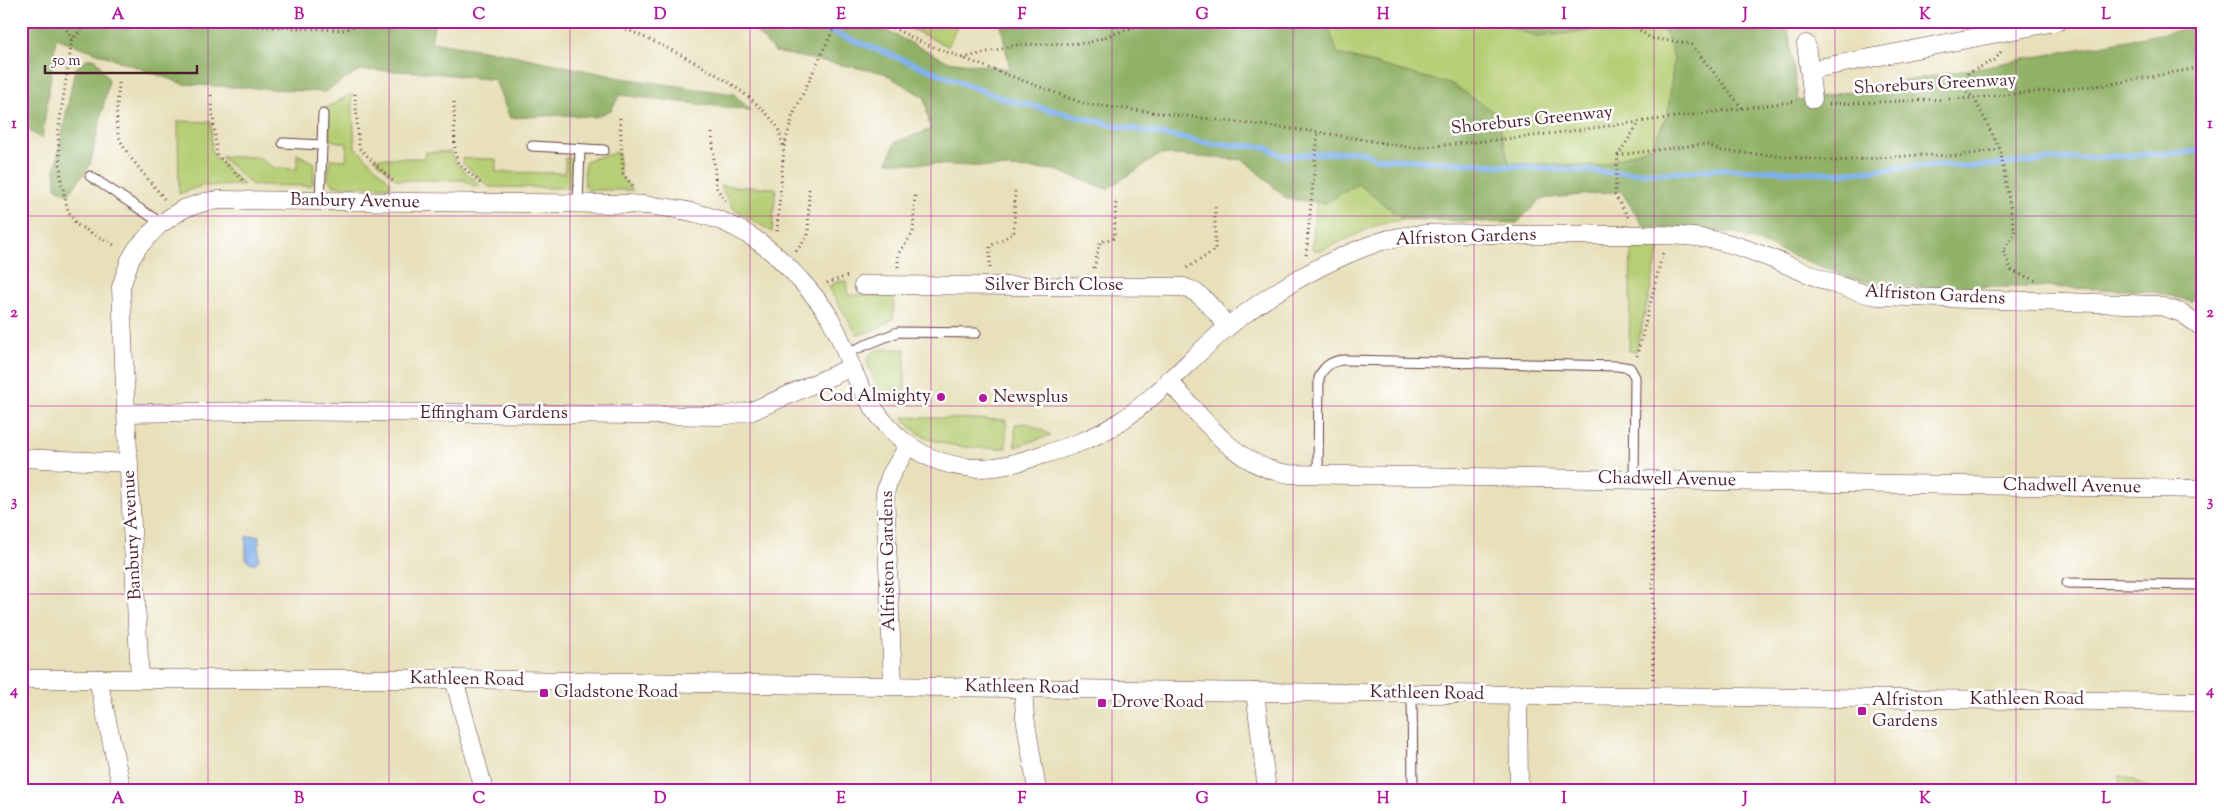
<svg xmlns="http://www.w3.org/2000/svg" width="2224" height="811" font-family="'Sorts Mill Goudy',serif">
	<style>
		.green { fill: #b6ce74; stroke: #807650 }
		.forest { fill: #90b166; stroke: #6d6848 }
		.water { fill: #7fb0eb; stroke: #64688b }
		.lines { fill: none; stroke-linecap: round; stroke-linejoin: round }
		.stream { stroke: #7fb0eb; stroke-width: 6 }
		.service-casing { stroke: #623c40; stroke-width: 11 }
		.minor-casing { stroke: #623c40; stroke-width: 19 }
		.path { stroke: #623c40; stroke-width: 3; stroke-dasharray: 1 4; stroke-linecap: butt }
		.service { stroke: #fff; stroke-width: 9 }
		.minor { stroke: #fff; stroke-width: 18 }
		.grid { fill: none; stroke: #b5179e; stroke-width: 1; stroke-opacity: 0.55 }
		.poi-dot { fill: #b5179e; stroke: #fff; stroke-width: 2 }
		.labels { text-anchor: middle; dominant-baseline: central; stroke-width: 5; stroke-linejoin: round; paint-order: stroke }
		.street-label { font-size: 18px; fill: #4a1f2b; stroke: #fff }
		.poi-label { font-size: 18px; fill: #4a1f2b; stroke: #fff; text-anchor: start }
		.neatline { fill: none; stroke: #b5179e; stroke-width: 2 }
		.grid-label { font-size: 16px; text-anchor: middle; font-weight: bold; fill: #b5179e }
	</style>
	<rect width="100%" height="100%" fill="#fff"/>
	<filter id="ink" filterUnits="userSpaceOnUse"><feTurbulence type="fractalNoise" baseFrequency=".02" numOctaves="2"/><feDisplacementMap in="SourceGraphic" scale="10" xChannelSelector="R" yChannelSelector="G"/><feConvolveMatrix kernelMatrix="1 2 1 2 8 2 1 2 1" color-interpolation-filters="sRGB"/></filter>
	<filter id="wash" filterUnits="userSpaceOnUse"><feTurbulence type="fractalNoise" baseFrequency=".0096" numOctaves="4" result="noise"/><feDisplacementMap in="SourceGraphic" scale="20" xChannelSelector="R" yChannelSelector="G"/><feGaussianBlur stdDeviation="1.12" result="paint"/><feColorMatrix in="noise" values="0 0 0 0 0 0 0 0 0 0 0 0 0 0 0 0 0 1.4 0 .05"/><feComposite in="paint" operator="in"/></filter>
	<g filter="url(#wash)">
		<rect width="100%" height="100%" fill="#e7e0ba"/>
		<g class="green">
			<path d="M894,21H960L948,46Z"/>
			<path d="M1331,21H1495L1537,37L1590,31L1602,21H1662L1674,58L1668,114L1652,146L1601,166L1509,163L1497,114L1378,64L1337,54L1328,26Z"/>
			<path d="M352,94L355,147L390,181V187L334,186L328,179L330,159L346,160L347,144L330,140L329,119L323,109Z"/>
			<path d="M178,121L211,122L212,154L244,185L201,186L179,194Z"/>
			<path d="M425,152H450L456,163L482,187L473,186L464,180H397L374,158H424Z"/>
			<path d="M615,152L619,154L620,176L633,190H588L585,187C585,180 583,169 586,162C588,157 609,157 615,152Z"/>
			<path d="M297,154L314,163L313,184L310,186L252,185L221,157H257L275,168L297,169Z"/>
			<path d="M462,158L496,159V172L565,173V158H571C575,166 574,180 569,188L489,187L463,163Z"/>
			<path d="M1358,184L1403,219L1375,226L1322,250H1314L1312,247L1316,202L1325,203Z"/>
			<path d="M720,186L776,188L772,232L733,208Z"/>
			<path d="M1631,247H1660L1636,351H1629Z"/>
			<path d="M846,281L848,295L894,296L893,319C881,326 871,334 857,334L828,287L836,282Z"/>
			<path d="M880,349H905V405L892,404C878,392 871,377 867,359L871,353Z"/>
			<path d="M903,417L1006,420V448C975,449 920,448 903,417Z"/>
			<path d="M1027,423L1051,435L1015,447V424Z"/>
			<path d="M2120,774L2154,790H2120Z"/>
		</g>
		<g class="forest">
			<path d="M21,21H435L431,42L503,53L621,78L734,94L750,110L620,95L611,110L595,117L563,115L510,118L495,80L425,72L360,70L324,92L183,84L56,38L42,139L21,126Z"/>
			<path d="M746,21H835L843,26L845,21H883L885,30L947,61L1010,69L1000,21H1331L1328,26L1338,54L1454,85L1497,114L1509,163L1600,166L1652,146L1668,114L1674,58L1662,21H1787L1798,101L2203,26V295L2191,301L2150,291L2046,287H1895L1850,278L1736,233L1644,227L1621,191L1541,199L1517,223L1403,219L1358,184L1325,203L1287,199L1244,160L1161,154L1107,189L1056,170L888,162L895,142L930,130L925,98L884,73L775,52Z"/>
			<path d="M1495,21H1602L1590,31L1537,37Z"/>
			<path d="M95,58L109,80L90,165L69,194L56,188L55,170L75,69L87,59Z"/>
		</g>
		<path class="water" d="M246,536H259V560L254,564L246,560Z"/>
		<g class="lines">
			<path class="stream" d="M804,21L1004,99L1117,126L1214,144L1265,147L1283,156L1357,151L1377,158L1603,172L1669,173L1719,169L1840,173L1942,165L1972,167L2049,160L2203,151"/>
		</g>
	</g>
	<g filter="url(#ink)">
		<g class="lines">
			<defs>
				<g id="service">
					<path d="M283,143L322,145L320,201"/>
					<path d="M322,145L323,114"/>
					<path d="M532,146L604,150"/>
					<path d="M90,176L161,223"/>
					<path d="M578,204L580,149"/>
					<path d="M846,353L898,332L976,333"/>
					<path d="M1318,475L1319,378C1324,365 1333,360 1346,360L1618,366L1630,368L1635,377L1634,480"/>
					<path d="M2067,583L2203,585"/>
					<path d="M1412,693L1413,790"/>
				</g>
				<g id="minor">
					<path d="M1806,44L1813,99"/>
					<path d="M1809,70L2059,21"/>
					<path d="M863,285L1183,287C1204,293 1215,312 1228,327"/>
					<path d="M1168,380C1202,417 1236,468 1290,474L2203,489"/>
					<path d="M126,413L267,411L722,416L752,411L852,367"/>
					<path d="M21,458L129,463"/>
					<path d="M140,678L126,413L121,287L130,260L138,247L159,225L183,209L205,202L219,200L629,204C704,208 751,223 801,281C811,292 821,303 828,315C840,334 846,355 855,375C879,427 915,464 974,468C997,469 1017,463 1038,456C1066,448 1094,439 1118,423C1162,394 1197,350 1239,318C1282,286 1329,259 1379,242C1422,228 1485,235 1531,235C1563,235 1594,235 1626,235C1660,235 1693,234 1727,243C1778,257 1825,286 1877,296L2157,305L2182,313L2203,328"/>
					<path d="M21,679H454L1255,692L2203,702"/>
					<path d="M98,679L122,790"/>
					<path d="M454,679L484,790"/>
					<path d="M893,685L885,493L890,476L908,446"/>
					<path d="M1023,688L1025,717L1037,790"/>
					<path d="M1255,692L1267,790"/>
					<path d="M1518,694L1519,790"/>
				</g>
			</defs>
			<use href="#service" class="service-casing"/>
			<use href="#minor" class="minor-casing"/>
			<g class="path">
				<path d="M62,21L72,40"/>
				<path d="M88,21L72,40L58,133L61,180L68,211L77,225L116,246"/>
				<path d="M143,21L344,30L369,21"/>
				<path d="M608,21C661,45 741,78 776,125C780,130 781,140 783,146"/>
				<path d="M879,21L923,43L1085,104L1318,132L1413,148L1525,137L1797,101"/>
				<path d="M1628,21L1650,38L1691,44L1743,109"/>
				<path d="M82,28L107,21"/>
				<path d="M2001,52L1995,60L1968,73L1965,91L1974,98L2000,149L2015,234L2003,251L2012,271L2037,281"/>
				<path d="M963,58L1016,45L1088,43L1137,26L1169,21"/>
				<path d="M119,83C118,100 114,121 119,137C127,158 152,182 165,200"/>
				<path d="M355,94L359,148L395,183"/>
				<path d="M211,95L217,155L245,182"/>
				<path d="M454,102L455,153L458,162L481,184"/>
				<path d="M1829,104L1974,98L2106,85L2203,67"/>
				<path d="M620,118L623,174L633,186"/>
				<path d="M712,133L716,187L726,202"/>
				<path d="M1618,155L1705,144L1722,151L1835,161L1920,155L1959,156L2000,149"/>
				<path d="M1628,217L1615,195L1618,155L1639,123"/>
				<path d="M777,231L784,147L793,115L837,21"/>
				<path d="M796,251L808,235L809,188"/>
				<path d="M1306,255L1318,132"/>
				<path d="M898,267V254L913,233L915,192"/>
				<path d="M990,268V246L1014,233L1015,190"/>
				<path d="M1094,268L1100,242L1114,238L1116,199"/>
				<path d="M1187,268L1215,250V204"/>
				<path d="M827,283L847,276"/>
				<path d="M1637,356L1663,252"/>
				<path d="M1653,498V679"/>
			</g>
			<use href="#service" class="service"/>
			<use href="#minor" class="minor"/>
		</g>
	</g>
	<path class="grid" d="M208,21V790M389,21V790M570,21V790M750,21V790M931,21V790M1112,21V790M1293,21V790M1474,21V790M1654,21V790M1835,21V790M2016,21V790M21,216H2203M21,406H2203M21,594H2203"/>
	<g class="poi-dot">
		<circle cx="941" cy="397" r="5"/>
		<circle cx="983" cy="398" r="5"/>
		<rect x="539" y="688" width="10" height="10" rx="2.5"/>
		<rect x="1097" y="698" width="10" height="10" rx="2.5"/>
		<rect x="1857" y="706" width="10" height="10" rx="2.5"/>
	</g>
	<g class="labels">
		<g class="street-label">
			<text transform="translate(1935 85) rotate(-3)">Shoreburs Greenway</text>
			<text transform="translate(1532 121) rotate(-6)">Shoreburs Greenway</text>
			<text transform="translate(355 202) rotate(1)">Banbury Avenue</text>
			<text transform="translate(1466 238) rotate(-2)">Alfriston Gardens</text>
			<text x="1054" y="286">Silver Birch Close</text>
			<text transform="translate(1935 296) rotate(3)">Alfriston Gardens</text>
			<text x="494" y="414">Effingham Gardens</text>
			<text transform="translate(1667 480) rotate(1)">Chadwell Avenue</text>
			<text transform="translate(2072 487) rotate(1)">Chadwell Avenue</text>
			<text transform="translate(133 535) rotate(-93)">Banbury Avenue</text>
			<text transform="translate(889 561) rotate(-91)">Alfriston Gardens</text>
			<text transform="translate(467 680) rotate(1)">Kathleen Road</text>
			<text transform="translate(1022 688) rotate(1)">Kathleen Road</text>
			<text transform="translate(1427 694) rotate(1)">Kathleen Road</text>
			<text x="2027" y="700">Kathleen Road</text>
		</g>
		<g class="poi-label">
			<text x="931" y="397" text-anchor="end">Cod Almighty</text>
			<text x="993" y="398">Newsplus</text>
			<text x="554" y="693">Gladstone Road</text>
			<text x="1872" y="701">Alfriston<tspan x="1872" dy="21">Gardens</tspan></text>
			<text x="1112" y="703">Drove Road</text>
		</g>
	</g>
	<rect width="2224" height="811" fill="none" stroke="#fff" stroke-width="55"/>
	<path d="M45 65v8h152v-8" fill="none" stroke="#4a1f2b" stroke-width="2.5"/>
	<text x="52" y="65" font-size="15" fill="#4a1f2b" stroke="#ffffff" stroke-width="4" paint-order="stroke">50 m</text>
	<rect x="28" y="28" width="2168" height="756" class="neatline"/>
	<g class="grid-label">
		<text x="118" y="19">A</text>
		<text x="299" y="19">B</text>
		<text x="479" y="19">C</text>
		<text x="660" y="19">D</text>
		<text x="841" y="19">E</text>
		<text x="1022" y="19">F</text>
		<text x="1202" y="19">G</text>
		<text x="1383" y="19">H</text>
		<text x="1564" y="19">I</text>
		<text x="1745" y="19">J</text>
		<text x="1925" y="19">K</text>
		<text x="2106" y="19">L</text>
		<text x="14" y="128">1</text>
		<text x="2210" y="128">1</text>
		<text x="14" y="317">2</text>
		<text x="2210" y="317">2</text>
		<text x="14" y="506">3</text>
		<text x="2210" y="506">3</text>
		<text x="14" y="695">4</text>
		<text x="2210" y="695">4</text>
		<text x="118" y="803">A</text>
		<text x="299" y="803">B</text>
		<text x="479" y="803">C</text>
		<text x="660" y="803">D</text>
		<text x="841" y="803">E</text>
		<text x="1022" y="803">F</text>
		<text x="1202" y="803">G</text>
		<text x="1383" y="803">H</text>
		<text x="1564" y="803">I</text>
		<text x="1745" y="803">J</text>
		<text x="1925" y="803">K</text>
		<text x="2106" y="803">L</text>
	</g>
</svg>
